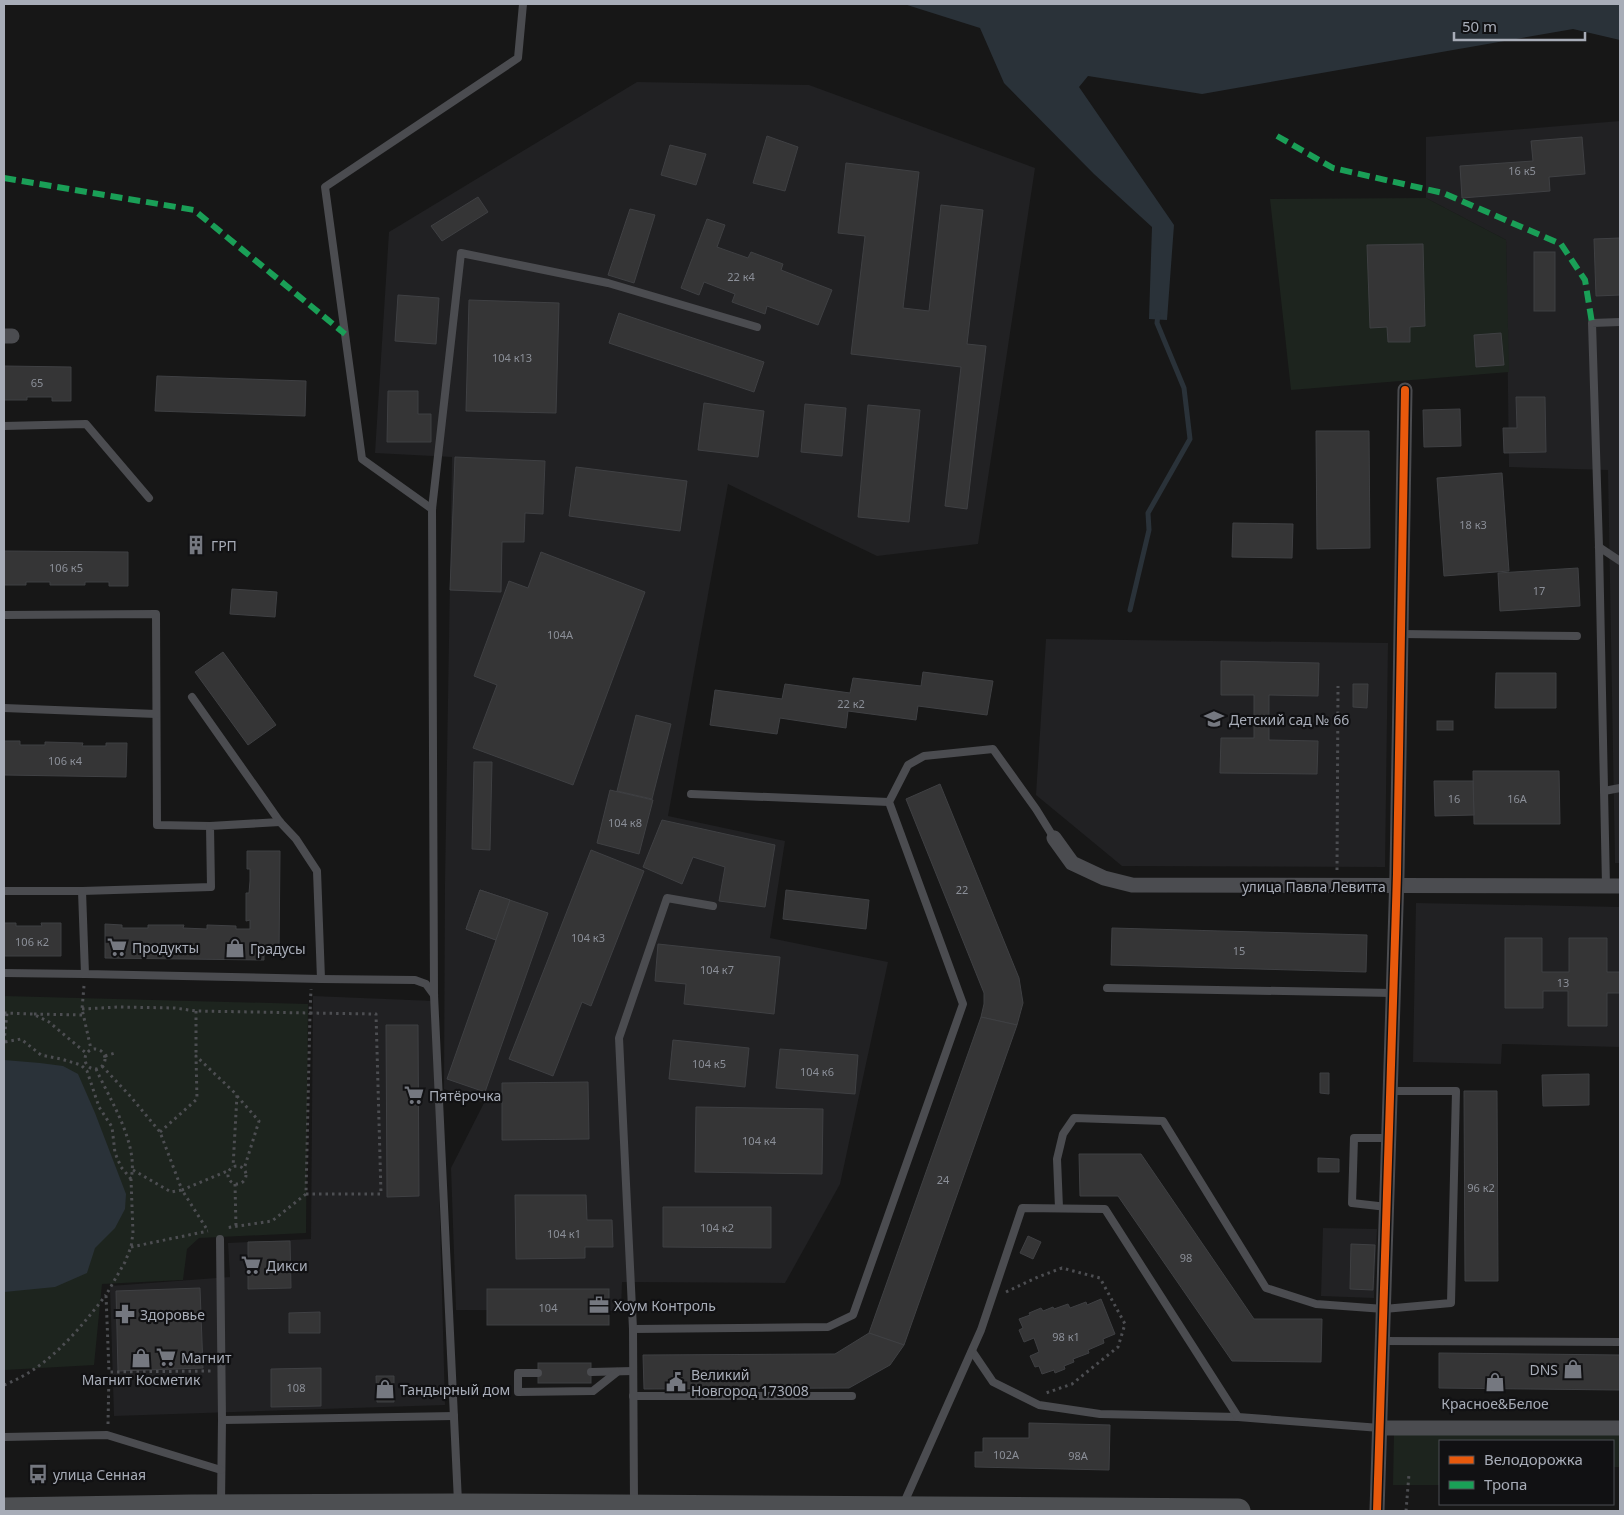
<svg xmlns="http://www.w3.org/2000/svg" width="1624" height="1515" font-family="'Noto Sans',sans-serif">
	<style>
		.built { fill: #212123 }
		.green { fill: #1d241e }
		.water { fill: #2a3239 }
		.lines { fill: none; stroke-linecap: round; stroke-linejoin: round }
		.stream { stroke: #2a3239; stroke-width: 5 }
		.building { fill: #353536; stroke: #3f4043 }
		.path { stroke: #4d4e52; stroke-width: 3; stroke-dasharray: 2.5 4; stroke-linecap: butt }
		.service { stroke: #4b4c50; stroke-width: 8 }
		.minor { stroke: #4b4c50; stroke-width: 15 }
		.primary { stroke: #4d4f52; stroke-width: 25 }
		.quiet { stroke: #1a9f57; stroke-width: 6; stroke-dasharray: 12 6; stroke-linecap: butt }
		.cycleway-casing { stroke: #111113; stroke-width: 11 }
		.cycleway { stroke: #e8590c; stroke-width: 8 }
		.labels { text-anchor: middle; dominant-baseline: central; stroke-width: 4.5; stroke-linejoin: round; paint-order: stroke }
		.number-label { font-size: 11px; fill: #8b8f98 }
		.poi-label { font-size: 14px; fill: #a8adb8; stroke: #111113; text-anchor: start }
		.street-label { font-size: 14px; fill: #a8adb8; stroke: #111113 }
	</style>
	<rect width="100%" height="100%" fill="#171717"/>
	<g class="built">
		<path d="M637,82L809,85L1035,168L978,544L877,556L728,484L668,816L785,841L770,938L888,962L840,1184L785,1283L622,1282L621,1311L456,1310L451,1168L484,1103L444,1089L445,883L452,457L375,453L389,232Z"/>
		<path d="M1620,121V863H1615L1608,470L1509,467L1506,240L1426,198V137Z"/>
		<path d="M1046,639L1388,643L1385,867L1122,866L1036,795Z"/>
		<path d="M1416,903L1620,907V1047L1502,1044L1501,1064L1413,1062Z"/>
		<path d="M313,996L434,1001L445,1405L114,1416L110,1286L230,1277L228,1243L311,1239Z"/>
		<path d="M1323,1228L1377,1229L1374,1298L1321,1296Z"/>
	</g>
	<g class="green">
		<path d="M1426,198L1506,240L1509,372L1291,390L1270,199Z"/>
		<path d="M4,996L308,1004L306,1233L199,1238L187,1249L183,1280L102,1284L94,1365L4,1370Z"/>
		<path d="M1394,1433H1620V1467H1613V1441H1440V1485H1393Z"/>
	</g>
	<g class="water">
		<path d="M904,4H1620V40L1573,29L1202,94L1088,76L1079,87L1174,225L1167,320L1149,319L1152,227L1094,174L1004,83L980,28Z"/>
		<path d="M4,1060L40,1063L63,1066L78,1074L95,1113L126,1194L125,1209L115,1228L95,1248L87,1273L55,1287L4,1292Z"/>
	</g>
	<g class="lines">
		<path class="stream" d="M1130,610L1149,530L1148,513L1190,439L1184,388L1157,323L1158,314"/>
	</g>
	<g class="building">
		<path d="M767,136L798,147L785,191L753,183Z"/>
		<path d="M1582,137L1585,174L1549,177L1550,191L1462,198L1460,166L1533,161L1531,141Z"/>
		<path d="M670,145L706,154L696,185L661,175Z"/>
		<path d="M846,163L919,172L903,308L929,311L941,205L983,210L967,344L986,346L967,509L945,506L961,367L851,354L865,236L838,233Z"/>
		<path d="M478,197L488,212L442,241L431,226Z"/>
		<path d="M630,209L655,215L634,283L608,275Z"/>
		<path d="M707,219L725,225L717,247L748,258L751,252L783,264L781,270L832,290L818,325L767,306L765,314L732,302L735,294L704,282L699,295L681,288Z"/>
		<path d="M1620,238V295L1596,296L1594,239Z"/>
		<path d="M1423,244L1425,326L1410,327V342H1388L1387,327L1370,328L1367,245Z"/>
		<rect x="1534" y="252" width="21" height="59"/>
		<path d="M398,295L439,298L436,344L395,341Z"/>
		<path d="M469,300L559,303L556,413L466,411Z"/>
		<path d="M619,313L764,362L754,392L609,343Z"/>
		<path d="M1501,333L1504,365L1476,367L1474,335Z"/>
		<path d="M4,366L71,367V401H52V397H27V400H4Z"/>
		<path d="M157,376L306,381L305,416L155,411Z"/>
		<path d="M388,391H418V414H431V442H387Z"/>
		<path d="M1516,397H1545L1546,452L1504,453L1503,428H1517Z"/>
		<path d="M704,403L764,411L758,457L698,450Z"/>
		<path d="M805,404L846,408L842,456L801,452Z"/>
		<path d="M868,405L920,410L909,522L858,517Z"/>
		<path d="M1460,409L1461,446L1424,447L1423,410Z"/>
		<path d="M1316,431H1369L1370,548L1317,549Z"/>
		<path d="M455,457L545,461L543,514L525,513L524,542H502L501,592L450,590Z"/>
		<path d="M576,467L687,481L680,531L569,516Z"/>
		<path d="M1502,473L1509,571L1444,576L1437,478Z"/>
		<path d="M1233,523L1293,524L1292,558L1232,557Z"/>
		<path d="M202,540L203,550L189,551V541Z"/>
		<path d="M4,551L128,552V586H109V582H85V585H50V582H26V585H4Z"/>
		<path d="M541,552L645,592L573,785L473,748L497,685L474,676L509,581L528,588Z"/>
		<path d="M1578,568L1580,606L1500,611L1498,573Z"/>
		<path d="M232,589L277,592L275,617L230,614Z"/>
		<path d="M223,652L276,725L248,745L195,672Z"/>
		<path d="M1221,661L1319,663L1318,696L1269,695V740L1318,741L1317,774L1220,773L1221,738H1254V695H1221Z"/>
		<path d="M923,672L993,681L987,715L918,706L916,720L848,711L846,728L780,718L777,734L710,725L715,690L782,699L785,684L850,693L853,678L921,686Z"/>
		<path d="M1496,673H1556V708H1495Z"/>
		<path d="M1353,684H1368L1367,708L1353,707Z"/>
		<path d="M636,715L671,724L652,799L617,791Z"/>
		<rect x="1437" y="721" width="16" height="9"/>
		<path d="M4,741H20V745H45V742L83,743L82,746H106V743H127L126,777L4,775Z"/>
		<path d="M474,762H492L490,850L472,849Z"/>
		<path d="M1473,771H1559L1560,824H1474Z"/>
		<path d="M1434,781H1473L1474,815L1435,816Z"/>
		<path d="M940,784L1019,978L1023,1003L1017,1025L981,1017L984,1004V993L906,799Z"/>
		<path d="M610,790L653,800L639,854L597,843Z"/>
		<path d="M662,820L775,845L765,907L719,901L725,867L693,857L682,884L643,867Z"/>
		<path d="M591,850L644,871L591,1006L582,1002L553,1076L509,1059Z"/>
		<path d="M247,851H280L279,954H264V960L105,958V924L122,925V928H148V925H184L183,928L207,929V925L236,926V929H250V920L246,921V893H249L250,881V869H247Z"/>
		<path d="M480,890L548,913L485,1092L447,1079L496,940L466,929Z"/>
		<path d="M480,890L510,900L496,940L466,929Z"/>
		<path d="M786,890L869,900L866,929L783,919Z"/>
		<path d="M4,923H16V926H42L41,923H61V956H4Z"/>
		<path d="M1112,928L1367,935L1366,972L1111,965Z"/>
		<path d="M1505,938H1542V972H1569V938H1607V972H1620V993H1607V1026H1568V991H1543V1008H1505Z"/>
		<path d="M658,944L780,957L774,1014L684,1004L686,984L655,981Z"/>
		<path d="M981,1017L1017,1025L904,1345L869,1333Z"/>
		<path d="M386,1025H418L419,1196L387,1197Z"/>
		<path d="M673,1040L749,1048L745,1087L669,1079Z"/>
		<path d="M780,1049L858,1055L855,1094L776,1088Z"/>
		<path d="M1320,1073H1329V1094L1320,1093Z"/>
		<path d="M1589,1074V1105L1543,1106L1542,1075Z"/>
		<path d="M588,1082L589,1139L502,1140V1083Z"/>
		<path d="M1464,1091H1497L1498,1281H1465Z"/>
		<path d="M696,1107L823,1109L822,1174L695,1172Z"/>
		<path d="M1079,1154H1141L1254,1319H1322L1321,1362L1232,1361L1118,1196H1080Z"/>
		<path d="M1318,1158L1339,1159V1172H1318Z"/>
		<path d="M515,1195H586L587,1220H612L613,1247H585V1258L516,1259Z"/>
		<path d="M663,1207H771V1248L663,1247Z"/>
		<path d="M1028,1236L1041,1242L1033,1259L1020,1253Z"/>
		<path d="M290,1241L291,1288L248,1289V1242Z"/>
		<path d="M1351,1244L1375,1245L1373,1290L1350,1289Z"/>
		<path d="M200,1288L203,1368L118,1371L116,1291Z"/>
		<rect x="487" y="1289" width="122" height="36"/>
		<path d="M1101,1299L1115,1334L1103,1339L1104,1343L1088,1350L1089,1353L1073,1359L1074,1362L1064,1366L1065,1369L1055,1373L1054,1370L1042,1374L1039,1366L1035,1367L1030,1356L1039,1352L1034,1338L1024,1342L1019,1330L1023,1328L1019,1319L1030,1315L1029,1313L1041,1308L1043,1311L1053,1307L1054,1309L1068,1304L1070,1308L1086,1302L1087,1305Z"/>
		<path d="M320,1312V1333H289V1313Z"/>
		<path d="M869,1333L904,1345L890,1365L849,1388L644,1389L643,1355L835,1354Z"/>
		<path d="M1439,1353L1620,1355V1390L1439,1388Z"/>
		<rect x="538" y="1363" width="53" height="20"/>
		<path d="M321,1368V1406L271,1407V1369Z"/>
		<path d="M376,1376H394V1402H377Z"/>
		<path d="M1029,1423L1110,1425L1109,1470L975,1467V1452H983V1438H1029Z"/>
	</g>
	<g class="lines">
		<g class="path">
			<path d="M1337,870L1338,686"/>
			<path d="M84,986L82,1009L91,1049"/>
			<path d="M82,1009L119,1007L175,1008L196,1011L310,1013L306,1194L272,1221L225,1228"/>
			<path d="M196,1011V1056"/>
			<path d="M4,1013L33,1014L49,1022L86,1053"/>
			<path d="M34,1014L83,1015"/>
			<path d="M4,1042L7,1013"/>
			<path d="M5,1042L21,1039L41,1055L61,1059L81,1065L87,1071L99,1107L112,1127L115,1153L121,1167L131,1179"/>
			<circle cx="95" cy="1059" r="10"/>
			<path d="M105,1056L115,1053"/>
			<path d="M102,1066L131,1097L160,1132L182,1190L230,1170"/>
			<path d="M96,1069C110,1100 139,1144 131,1179L133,1233L131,1247L125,1262L106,1295L109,1372L211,1371"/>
			<path d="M237,1096L259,1121L244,1169"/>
			<path d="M160,1132L197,1099L196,1056L237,1095L233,1167"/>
			<circle cx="237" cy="1175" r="9"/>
			<path d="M133,1170L171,1192L182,1190L208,1231"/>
			<path d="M235,1184L236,1227"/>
			<path d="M306,1194H381L376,1014L310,1013L311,989"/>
			<path d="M131,1247L208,1231"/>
			<path d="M1006,1292L1038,1277L1062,1268L1100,1278L1125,1324L1118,1347L1072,1384L1046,1393"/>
			<path d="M4,1385C48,1368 77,1332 106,1295"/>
			<path d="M108,1424L109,1372"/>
			<path d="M1406,1511L1409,1474"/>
		</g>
		<g class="service">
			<path d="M4,426L86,424L149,498"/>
			<path d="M432,509L362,459L325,187L518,58L523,4"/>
			<path d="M1599,547L1620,561"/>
			<path d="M4,615L156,614L157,825L210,826"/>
			<path d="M1401,634L1577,636"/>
			<path d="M192,697L280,822L296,839L317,871L321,979"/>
			<path d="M4,708L156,714"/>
			<path d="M1604,791L1620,788"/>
			<path d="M691,794L889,802"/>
			<path d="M1606,886L1599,547L1592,323L1620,322"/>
			<path d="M4,891H82L211,887L210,826L280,822"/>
			<path d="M82,891L85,974L321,979L415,980L426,984L434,995"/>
			<path d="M4,973L85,974"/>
			<path d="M1107,988L1393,993"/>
			<path d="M1387,1207L1352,1203L1354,1138H1389"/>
			<path d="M1059,1208L1057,1159L1063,1134L1074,1118L1163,1121L1266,1288L1316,1304L1384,1309L1451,1303L1456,1091H1391"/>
			<path d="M220,1239L222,1420L221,1503"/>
			<path d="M633,1329L828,1327L853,1315L963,1004L889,802L908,765L924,756L993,749L1036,809L1054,838"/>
			<path d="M1382,1341L1620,1342"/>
			<path d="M972,1351L993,1382L1039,1405L1100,1414L1238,1417"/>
			<path d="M591,1372L633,1371"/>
			<path d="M538,1373H518V1392L593,1391L617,1372"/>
			<path d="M633,1396H852"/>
			<path d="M222,1420L454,1416"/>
			<path d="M4,1437L107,1435L221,1470"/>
			<path d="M458,1502L434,995L432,509L461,253L608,283L757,327"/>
			<path d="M634,1504L633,1329L619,1038L667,898L713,906"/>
			<path d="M903,1505L981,1330L1022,1208L1105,1209L1238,1417L1380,1428"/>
		</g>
		<g class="minor">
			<path d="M4,336H12"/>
			<path d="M1054,838L1072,863L1104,878L1132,885L1620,886"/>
			<path d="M1380,1428H1620"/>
			<path d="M1377,1511L1397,874L1405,390"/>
		</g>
		<path class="primary" d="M4,1510L191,1507L458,1506L1238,1511"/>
		<g class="quiet">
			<path d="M1277,136L1333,168L1443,193L1561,244L1585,280L1592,323"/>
			<path d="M4,178L194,210L345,334"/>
		</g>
		<defs>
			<path id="cycleway" d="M1377,1511L1397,874L1405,390"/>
		</defs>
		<use href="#cycleway" class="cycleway-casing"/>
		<use href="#cycleway" class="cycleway"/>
	</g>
	<defs>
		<symbol id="building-bare" viewBox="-9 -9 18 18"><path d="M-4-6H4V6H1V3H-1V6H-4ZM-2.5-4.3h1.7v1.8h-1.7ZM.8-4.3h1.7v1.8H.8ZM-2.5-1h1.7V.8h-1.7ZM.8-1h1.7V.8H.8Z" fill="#757880" stroke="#111113" stroke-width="2.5" paint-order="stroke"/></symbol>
		<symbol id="school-bare" viewBox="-9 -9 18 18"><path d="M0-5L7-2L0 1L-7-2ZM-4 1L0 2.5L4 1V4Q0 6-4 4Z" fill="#757880" stroke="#111113" stroke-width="2.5" paint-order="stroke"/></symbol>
		<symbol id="supermarket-bare" viewBox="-9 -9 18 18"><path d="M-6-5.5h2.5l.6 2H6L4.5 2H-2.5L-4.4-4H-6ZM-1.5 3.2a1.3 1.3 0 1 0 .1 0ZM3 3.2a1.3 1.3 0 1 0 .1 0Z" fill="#757880" stroke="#111113" stroke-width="2.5" paint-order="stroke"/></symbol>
		<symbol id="shop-bare" viewBox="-9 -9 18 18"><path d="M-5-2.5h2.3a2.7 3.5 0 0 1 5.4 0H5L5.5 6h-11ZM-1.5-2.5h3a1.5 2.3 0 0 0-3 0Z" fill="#757880" stroke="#111113" stroke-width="2.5" paint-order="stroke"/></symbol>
		<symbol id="office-bare" viewBox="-9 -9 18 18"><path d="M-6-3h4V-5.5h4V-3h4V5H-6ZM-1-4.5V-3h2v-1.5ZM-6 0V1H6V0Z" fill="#757880" stroke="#111113" stroke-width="2.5" paint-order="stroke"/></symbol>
		<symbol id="pharmacy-bare" viewBox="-9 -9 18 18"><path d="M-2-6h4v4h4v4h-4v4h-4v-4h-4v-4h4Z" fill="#757880" stroke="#111113" stroke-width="2.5" paint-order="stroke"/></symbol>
		<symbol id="civic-bare" viewBox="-9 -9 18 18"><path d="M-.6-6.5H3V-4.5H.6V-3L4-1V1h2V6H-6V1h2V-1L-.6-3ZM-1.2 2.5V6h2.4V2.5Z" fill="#757880" stroke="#111113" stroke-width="2.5" paint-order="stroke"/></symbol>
		<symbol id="bus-bare" viewBox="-9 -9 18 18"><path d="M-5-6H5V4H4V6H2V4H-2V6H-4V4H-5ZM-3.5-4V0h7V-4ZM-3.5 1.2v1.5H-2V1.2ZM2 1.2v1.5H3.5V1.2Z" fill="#757880" stroke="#111113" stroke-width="2.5" paint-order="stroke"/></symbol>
	</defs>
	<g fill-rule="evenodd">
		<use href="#building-bare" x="182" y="531" width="28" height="28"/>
		<use href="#school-bare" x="1200" y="705" width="28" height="28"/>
		<use href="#supermarket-bare" x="103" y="933" width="28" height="28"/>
		<use href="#shop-bare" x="221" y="934" width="28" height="28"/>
		<use href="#supermarket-bare" x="400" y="1081" width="28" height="28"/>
		<use href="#supermarket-bare" x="237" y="1251" width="28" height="28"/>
		<use href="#office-bare" x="585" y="1291" width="28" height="28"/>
		<use href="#pharmacy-bare" x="111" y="1300" width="28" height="28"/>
		<use href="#supermarket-bare" x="152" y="1343" width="28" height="28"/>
		<use href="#shop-bare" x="127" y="1344" width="28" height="28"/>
		<use href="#shop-bare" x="1559" y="1355" width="28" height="28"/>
		<use href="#civic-bare" x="662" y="1368" width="28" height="28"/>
		<use href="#shop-bare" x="1481" y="1368" width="28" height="28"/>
		<use href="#shop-bare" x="371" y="1375" width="28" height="28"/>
		<use href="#bus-bare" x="24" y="1460" width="28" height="28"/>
	</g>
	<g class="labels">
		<g class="number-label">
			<text x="1522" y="170">16 к5</text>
			<text x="741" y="276">22 к4</text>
			<text x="512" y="357">104 к13</text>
			<text x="37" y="382">65</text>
			<text x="1473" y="524">18 к3</text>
			<text x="66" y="567">106 к5</text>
			<text x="1539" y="590">17</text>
			<text x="560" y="634">104А</text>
			<text x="851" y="703">22 к2</text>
			<text x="65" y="760">106 к4</text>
			<text x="1454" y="798">16</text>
			<text x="1517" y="798">16А</text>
			<text x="625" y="822">104 к8</text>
			<text x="962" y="889">22</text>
			<text x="588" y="937">104 к3</text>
			<text x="32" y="941">106 к2</text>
			<text x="1239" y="950">15</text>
			<text x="717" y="969">104 к7</text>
			<text x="1563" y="982">13</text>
			<text x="709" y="1063">104 к5</text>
			<text x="817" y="1071">104 к6</text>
			<text x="759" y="1140">104 к4</text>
			<text x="943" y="1179">24</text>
			<text x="1481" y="1187">96 к2</text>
			<text x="717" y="1227">104 к2</text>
			<text x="564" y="1233">104 к1</text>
			<text x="1186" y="1257">98</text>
			<text x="548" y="1307">104</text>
			<text x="1066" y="1336">98 к1</text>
			<text x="296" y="1387">108</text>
			<text x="1006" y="1454">102А</text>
			<text x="1078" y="1455">98А</text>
		</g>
		<g class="poi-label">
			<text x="211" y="545">ГРП</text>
			<text x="1229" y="719">Детский сад № 66</text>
			<text x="132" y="947">Продукты</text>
			<text x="250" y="948">Градусы</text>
			<text x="429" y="1095">Пятёрочка</text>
			<text x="266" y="1265">Дикси</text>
			<text x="614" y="1305">Хоум Контроль</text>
			<text x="140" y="1314">Здоровье</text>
			<text x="181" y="1357">Магнит</text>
			<text x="1558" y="1369" text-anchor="end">DNS</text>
			<text x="691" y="1374">Великий<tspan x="691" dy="16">Новгород 173008</tspan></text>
			<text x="141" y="1379" text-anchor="middle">Магнит Косметик</text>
			<text x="400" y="1389">Тандырный дом</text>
			<text x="1495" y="1403" text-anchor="middle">Красное&amp;Белое</text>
			<text x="53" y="1474">улица Сенная</text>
		</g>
		<g class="street-label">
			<text x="1314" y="886">улица Павла Левитта</text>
		</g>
	</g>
	<rect width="1624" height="1515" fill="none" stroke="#a8adb8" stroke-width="10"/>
	<rect x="1439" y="1440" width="175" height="65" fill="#111113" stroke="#4d4f55"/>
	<rect x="1449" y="1456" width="25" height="8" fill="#e8590c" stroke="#4d4f55"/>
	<text x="1484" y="1465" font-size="15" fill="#a8adb8">Велодорожка</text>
	<rect x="1449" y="1481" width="25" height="8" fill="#1a9f57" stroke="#4d4f55"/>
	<text x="1484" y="1490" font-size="15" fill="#a8adb8">Тропа</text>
	<path d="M1454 32v8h131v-8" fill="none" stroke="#a8adb8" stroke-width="2.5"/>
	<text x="1462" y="32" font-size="15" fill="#a8adb8" stroke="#111113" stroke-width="4" paint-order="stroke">50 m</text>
</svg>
